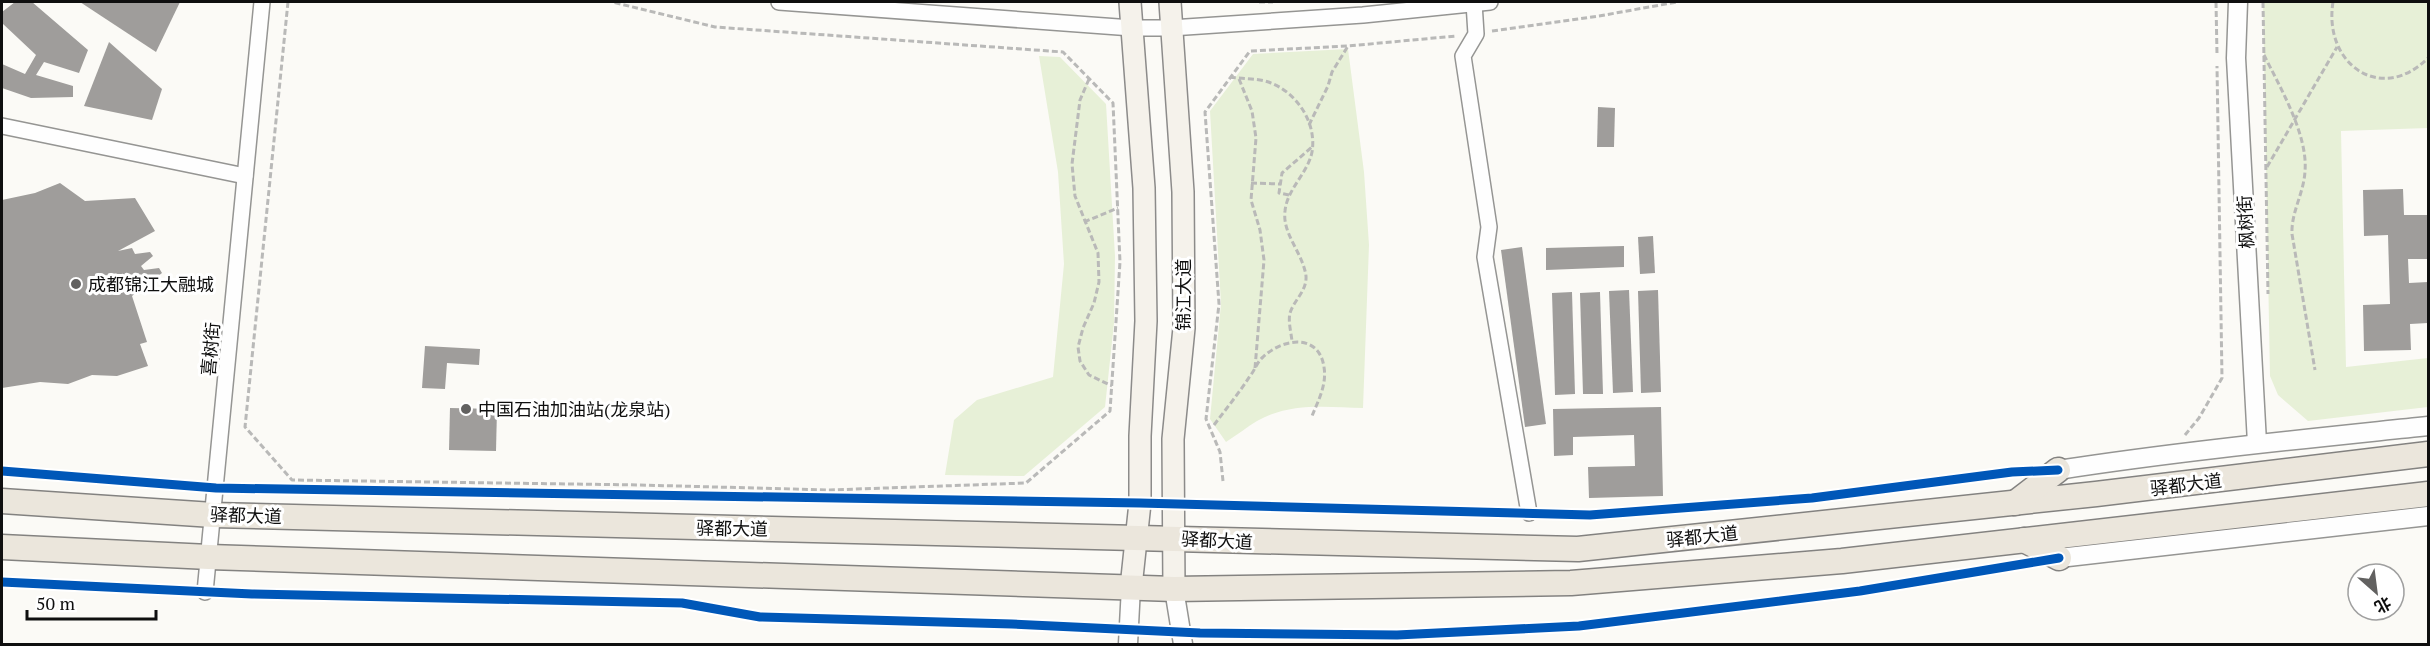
<svg xmlns="http://www.w3.org/2000/svg" width="2430" height="646" font-family="'PT Serif','Noto Sans SC',serif">
	<style>
		.green { fill: #e7f0d7 }
		.building { fill: #9f9d9b }
		.lines { fill: none; stroke-linecap: round; stroke-linejoin: round }
		.minor-casing { stroke: #959593; stroke-width: 18 }
		.tertiary-casing { stroke: #959593; stroke-width: 21 }
		.secondary-casing { stroke: #8c8b8a; stroke-width: 24 }
		.primary-casing { stroke: #838280; stroke-width: 27 }
		.path { stroke: #b9b9b8; stroke-width: 3; stroke-dasharray: 6 3; stroke-linecap: butt }
		.minor { stroke: #fefefe; stroke-width: 15 }
		.tertiary { stroke: #fefefe; stroke-width: 18 }
		.secondary { stroke: #f5f2eb; stroke-width: 21 }
		.primary { stroke: #ebe6dc; stroke-width: 24 }
		.cycleway-casing { stroke: #fff; stroke-width: 13 }
		.cycleway { stroke: #0057b8; stroke-width: 9 }
		.poi-dot { fill: #626160; stroke: #fff; stroke-width: 2 }
		.labels { text-anchor: middle; dominant-baseline: central; stroke-width: 6; stroke-linejoin: round; paint-order: stroke }
		.street-label { font-size: 18px; fill: #0f0f0f; stroke: #fff }
		.poi-label { font-size: 18px; fill: #0f0f0f; stroke: #fff; text-anchor: start }
	</style>
	<rect width="100%" height="100%" fill="#fbfaf6"/>
	<g class="green">
		<path d="M2263,2H2428V128L2341,131L2346,367L2428,358V407L2308,421L2278,395L2270,376Z"/>
		<path d="M1348,49L1364,172L1369,245L1363,408C1327,407 1290,402 1257,421C1247,427 1237,435 1226,442L1210,419L1221,304L1210,111L1253,54Z"/>
		<path d="M1039,56L1060,57L1106,104L1115,256L1114,323L1105,407L1024,476L945,475L954,420L977,400L1053,377L1064,264L1058,172Z"/>
	</g>
	<g class="building">
		<path d="M15,2H32L88,50L79,73L44,62L36,75L73,86V97L31,98L2,88V64L25,74L36,55L2,23V12Z"/>
		<path d="M80,2H180L156,52Z"/>
		<path d="M109,42L162,89L152,120L84,106Z"/>
		<path d="M1598,107L1615,108L1614,147H1597Z"/>
		<path d="M60,183L85,201L135,198L155,231L118,251L132,248L135,254L150,252L153,256L141,266L144,270L159,268L162,273L150,282L152,286L138,291L132,296L147,342L140,344L148,366L117,376L92,375L68,384L40,382L2,388V200L35,193Z"/>
		<path d="M2403,189L2404,215H2428V259H2408L2409,283L2428,282V323L2410,324L2411,350L2364,351L2363,305L2390,304L2388,235L2364,236L2363,190Z"/>
		<path d="M1653,236L1655,273L1640,274L1638,237Z"/>
		<path d="M1624,246V267L1546,270V248Z"/>
		<path d="M1522,247L1546,424L1525,427L1501,250Z"/>
		<path d="M1629,290L1633,392L1613,393L1609,291Z"/>
		<path d="M1658,290L1661,392L1641,393L1638,291Z"/>
		<path d="M1572,292L1575,394L1555,395L1552,293Z"/>
		<path d="M1600,292L1603,394H1583L1580,293Z"/>
		<path d="M425,346L480,349L479,365L447,363L445,389L422,388Z"/>
		<path d="M1661,407L1663,496L1589,498L1588,467L1635,466L1634,435L1573,437V455L1554,456L1553,409Z"/>
		<path d="M450,408L497,409L496,451L449,450Z"/>
	</g>
	<g class="lines">
		<defs>
			<g id="minor">
				<path d="M779,2L1132,28H1171L1363,15L1490,2"/>
				<path d="M1474,3L1476,34L1463,56L1489,227L1485,257L1529,513"/>
				<path d="M2,126L245,176"/>
				<path d="M205,592L262,2"/>
			</g>
			<g id="tertiary">
				<path d="M2238,2L2236,58L2257,443"/>
				<path d="M2058,470C2181,451 2305,439 2428,426"/>
				<path d="M2059,558L2428,516"/>
				<path d="M1174,589L1183,644"/>
				<path d="M1128,644L1131,587"/>
			</g>
			<g id="secondary">
				<path d="M1130,2L1144,188L1146,321L1140,436V503L1131,587"/>
				<path d="M1170,2L1183,192L1184,328L1173,439L1174,589"/>
			</g>
			<g id="primary">
				<path d="M2,501L213,515L1578,549L2096,494L2428,454"/>
				<path d="M2015,503L2058,470"/>
				<path d="M2024,540L2059,558"/>
				<path d="M2,547L209,557L1174,589L1571,583L1842,561L2428,494"/>
			</g>
		</defs>
		<use href="#minor" class="minor-casing"/>
		<use href="#tertiary" class="tertiary-casing"/>
		<use href="#secondary" class="secondary-casing"/>
		<use href="#primary" class="primary-casing"/>
		<g class="path">
			<path d="M288,2L245,427L292,480L640,485L830,490L1026,483L1110,411L1120,262L1113,103L1063,52L715,27L612,2"/>
			<path d="M1259,2H1273"/>
			<path d="M2216,2L2217,54"/>
			<path d="M2263,2L2268,294"/>
			<path d="M2333,2C2323,64 2381,105 2428,58"/>
			<path d="M1492,31L1599,16L1677,2"/>
			<path d="M2264,55C2280,87 2308,135 2305,171C2304,193 2291,212 2292,234L2315,370"/>
			<path d="M1230,77C1242,79 1259,78 1271,83C1297,93 1317,123 1312,152C1308,173 1287,189 1285,211C1282,234 1303,253 1306,276C1307,291 1294,300 1290,313C1288,321 1291,332 1292,341"/>
			<path d="M1089,79L1080,100L1072,164L1075,196L1098,253L1099,282L1094,303L1083,328L1078,347L1080,361L1089,375L1112,386"/>
			<path d="M1239,79L1252,111L1256,138L1251,200L1260,230L1264,260L1255,368"/>
			<path d="M1309,125L1328,86L1332,72L1348,46"/>
			<path d="M2267,167L2337,47"/>
			<path d="M1251,183L1281,184"/>
			<path d="M1289,195L1279,193L1282,173L1312,147"/>
			<path d="M1084,222L1118,208"/>
			<path d="M1214,425C1226,409 1239,393 1250,376C1255,370 1257,362 1263,357C1283,338 1319,333 1324,367C1327,385 1318,401 1312,416"/>
			<path d="M2185,435L2199,418L2222,378L2217,66"/>
			<path d="M1223,481L1220,452L1206,419L1219,304L1205,112L1250,51L1348,46L1456,36"/>
		</g>
		<use href="#minor" class="minor"/>
		<use href="#tertiary" class="tertiary"/>
		<use href="#secondary" class="secondary"/>
		<use href="#primary" class="primary"/>
		<defs>
			<g id="cycleway">
				<path d="M2,471L216,488L1140,503L1590,515L1812,498L2012,472L2058,470"/>
				<path d="M2,582L252,594L682,603L760,617L1012,624L1200,633L1397,635L1579,626L1860,591L2059,558"/>
			</g>
		</defs>
		<use href="#cycleway" class="cycleway-casing"/>
		<use href="#cycleway" class="cycleway"/>
	</g>
	<g class="poi-dot">
		<circle cx="76" cy="284" r="6"/>
		<circle cx="466" cy="409" r="6"/>
	</g>
	<g class="labels">
		<g class="street-label">
			<text transform="translate(2245 222) rotate(-93)">枫树街</text>
			<text transform="translate(1183 295) rotate(-90)">锦江大道</text>
			<text transform="translate(210 349) rotate(-85)">喜树街</text>
			<text transform="translate(2186 484) rotate(-7)">驿都大道</text>
			<text transform="translate(246 515) rotate(2)">驿都大道</text>
			<text transform="translate(732 528) rotate(1)">驿都大道</text>
			<text transform="translate(1702 536) rotate(-6)">驿都大道</text>
			<text transform="translate(1217 540) rotate(3)">驿都大道</text>
		</g>
		<g class="poi-label">
			<text x="88" y="284">成都锦江大融城</text>
			<text x="478" y="409">中国石油加油站(龙泉站)</text>
		</g>
	</g>
	<rect width="2430" height="646" fill="none" stroke="#0f0f0f" stroke-width="6"/>
	<g transform="translate(2376 592) rotate(152)"><circle r="28" fill="#ffffff" stroke="#9f9f9f" stroke-width="1.5"/>
	<path d="M0-4.5L10 22L0 15L-10 22Z" fill="#626160"/>
	<text y="-9" font-size="16" font-weight="bold" text-anchor="middle" fill="#0f0f0f">北</text>
	</g>
	<path d="M27 610v9h129v-9" fill="none" stroke="#0f0f0f" stroke-width="3"/>
	<text x="36" y="610" font-size="18" fill="#0f0f0f" stroke="#ffffff" stroke-width="4.5" paint-order="stroke">50 m</text>
</svg>
